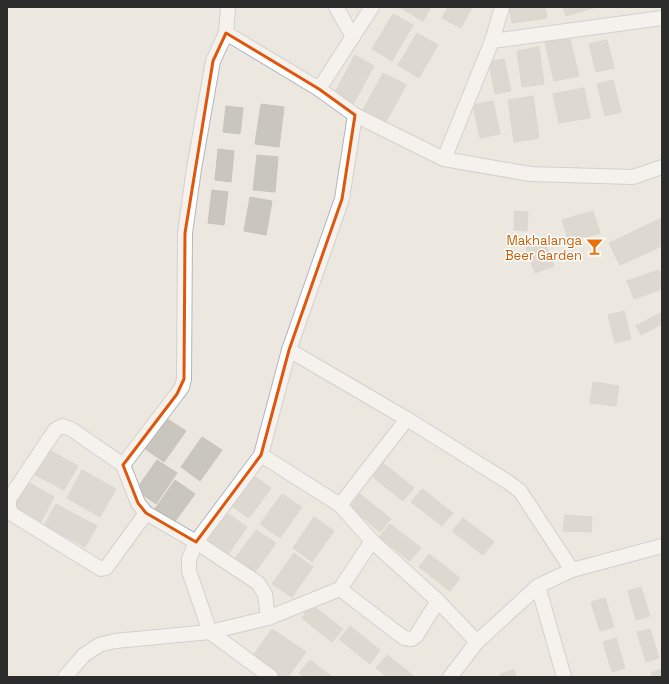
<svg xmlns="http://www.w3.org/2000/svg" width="669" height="684" font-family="'Space Grotesk',sans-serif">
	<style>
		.building { fill: #c9c6be; stroke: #c9c4b9 }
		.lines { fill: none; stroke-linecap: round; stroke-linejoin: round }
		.street-casing { stroke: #b2b5bf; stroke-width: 16 }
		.street { stroke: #fff; stroke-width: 14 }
		.marked { fill: none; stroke: #df570e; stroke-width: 3; stroke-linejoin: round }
		.labels { text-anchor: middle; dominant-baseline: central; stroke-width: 3; stroke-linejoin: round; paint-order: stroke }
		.food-label { font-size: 13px; fill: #c56008; stroke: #fff; text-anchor: end }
	</style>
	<rect width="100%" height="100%" fill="#ede8df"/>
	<g class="building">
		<path d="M399,7H431L423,21Z"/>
		<path d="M448,7H472L461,28L442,18Z"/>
		<path d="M509,7H545L547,18L512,23Z"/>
		<path d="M563,7H593V8L566,16Z"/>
		<path d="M393,14L413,25L392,61L372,49Z"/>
		<path d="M417,33L438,45L419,78L398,65Z"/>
		<path d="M569,36L579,76L554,81L545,42Z"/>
		<path d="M607,40L614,68L596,72L589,44Z"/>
		<path d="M539,47L544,84L522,87L517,51Z"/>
		<path d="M355,55L374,66L353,104L334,94Z"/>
		<path d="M504,59L511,91L495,94L489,62Z"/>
		<path d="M383,73L406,85L386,122L363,110Z"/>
		<path d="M613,80L621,112L605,116L597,84Z"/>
		<path d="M584,88L590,118L559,123L553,94Z"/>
		<path d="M533,96L539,138L514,142L508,100Z"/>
		<path d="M493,101L500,134L480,138L473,105Z"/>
		<path d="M261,104L284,107L279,147L255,144Z"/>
		<path d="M226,106L243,108L240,134L223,132Z"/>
		<path d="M218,149L234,151L231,182L215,180Z"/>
		<path d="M257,155L278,157L275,192L253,190Z"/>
		<path d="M212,190L228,192L224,225L208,223Z"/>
		<path d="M250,197L272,201L266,235L244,231Z"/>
		<path d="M515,211L528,212L527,231L514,230Z"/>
		<path d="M593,211L600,233L569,242L562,220Z"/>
		<path d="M662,218V246L620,265L609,243Z"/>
		<path d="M544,240L554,266L535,273L525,246Z"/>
		<path d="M659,270L662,280V289L634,299L627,281Z"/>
		<path d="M624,311L631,339L615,343L608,315Z"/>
		<path d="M662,312V324L641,335L636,326Z"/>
		<path d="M593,382L619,386L616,406L590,403Z"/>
		<path d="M166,418L186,431L164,462L144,448Z"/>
		<path d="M202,437L222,450L200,481L181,467Z"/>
		<path d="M47,449L78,466L64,490L34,474Z"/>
		<path d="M157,460L177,473L156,504L136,490Z"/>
		<path d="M383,463L414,488L403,501L373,477Z"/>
		<path d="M82,470L116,489L100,517L67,498Z"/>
		<path d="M251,474L271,488L249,518L230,505Z"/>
		<path d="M175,480L195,494L173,524L154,510Z"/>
		<path d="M28,482L54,497L41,522L14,508Z"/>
		<path d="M422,489L453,513L442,526L411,502Z"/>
		<path d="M282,494L302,507L280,538L260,524Z"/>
		<path d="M360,494L391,519L380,532L350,507Z"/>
		<path d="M56,504L97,526L85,547L44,525Z"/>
		<path d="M227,513L247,527L226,557L206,543Z"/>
		<path d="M565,515L592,517L591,532L563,531Z"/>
		<path d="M314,517L334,531L312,562L293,548Z"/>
		<path d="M463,518L494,542L483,555L452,531Z"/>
		<path d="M390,524L421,548L410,561L379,537Z"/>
		<path d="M256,530L276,543L254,574L234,560Z"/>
		<path d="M294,553L313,567L292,597L272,584Z"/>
		<path d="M429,554L460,578L450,591L419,567Z"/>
		<path d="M641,587L650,616L636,620L628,591Z"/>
		<path d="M605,598L614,627L600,631L591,602Z"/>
		<path d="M312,605L343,629L332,642L302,618L309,606Z"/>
		<path d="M350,626L380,650L370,664L339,639Z"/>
		<path d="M272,629L306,652L288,677H280L252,657Z"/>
		<path d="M650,629L659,658L646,662L637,632Z"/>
		<path d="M616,638L625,668L612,672L603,642Z"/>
		<path d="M387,655L415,677H387L376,668Z"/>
		<path d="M310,660L332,677H304L299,673Z"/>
		<path d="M662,669V677H653L651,673Z"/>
		<path d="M514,670L516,677H501L500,674Z"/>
	</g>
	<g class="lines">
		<defs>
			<g id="street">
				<path d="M228,7L226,33L319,89L355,115L444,159L530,174L633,177L662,167"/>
				<path d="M336,7L353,37"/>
				<path d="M492,41L662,18"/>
				<path d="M319,89L372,7"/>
				<path d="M355,115L342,199L289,350L261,455L340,505L372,541L438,601L477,642"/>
				<path d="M444,159L492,41L502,7"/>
				<path d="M289,350L407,419L508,482L520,491L572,570"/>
				<path d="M261,455L196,542L189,559V571L210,632L271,677"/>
				<path d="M123,465L177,394L182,387L184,379L185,233L194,169L213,61L226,33"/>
				<path d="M340,505L407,419"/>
				<path d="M146,513L106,568L101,569L12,514L9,508V499L55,430L62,426L71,429L123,465L138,503L146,513L196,542L258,583L265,594L268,618"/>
				<path d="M538,586L564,677"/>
				<path d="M340,589L404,638L412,639L416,636L438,601"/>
				<path d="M65,677L84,655L99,645L115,641L210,632L268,618L340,589L372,541"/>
				<path d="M450,677L477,642L538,586L572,570L662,546"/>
			</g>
		</defs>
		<use href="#street" class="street-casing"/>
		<use href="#street" class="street"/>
	</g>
	<path d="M0 0H669V684H0ZM226,33L319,89L355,115L342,199L289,350L261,455L196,542L146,513L138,503L123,465L177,394L184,379L185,233L213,61Z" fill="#ede8df" fill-opacity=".55" fill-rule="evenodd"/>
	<path class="marked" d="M226,33L319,89L355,115L342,199L289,350L261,455L196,542L146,513L138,503L123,465L177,394L184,379L185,233L213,61Z"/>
	<defs>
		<symbol id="bar-bare" viewBox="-9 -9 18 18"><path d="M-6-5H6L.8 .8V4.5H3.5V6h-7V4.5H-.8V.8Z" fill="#e8710a" stroke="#fff" stroke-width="2.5" paint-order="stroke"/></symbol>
	</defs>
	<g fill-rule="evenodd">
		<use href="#bar-bare" x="582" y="234" width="25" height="25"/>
	</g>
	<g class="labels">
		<g class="food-label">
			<text x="582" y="240">Makhalanga<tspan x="582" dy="15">Beer Garden</tspan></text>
		</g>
	</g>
	<rect width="669" height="684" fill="none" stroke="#2c2c2c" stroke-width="16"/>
</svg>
